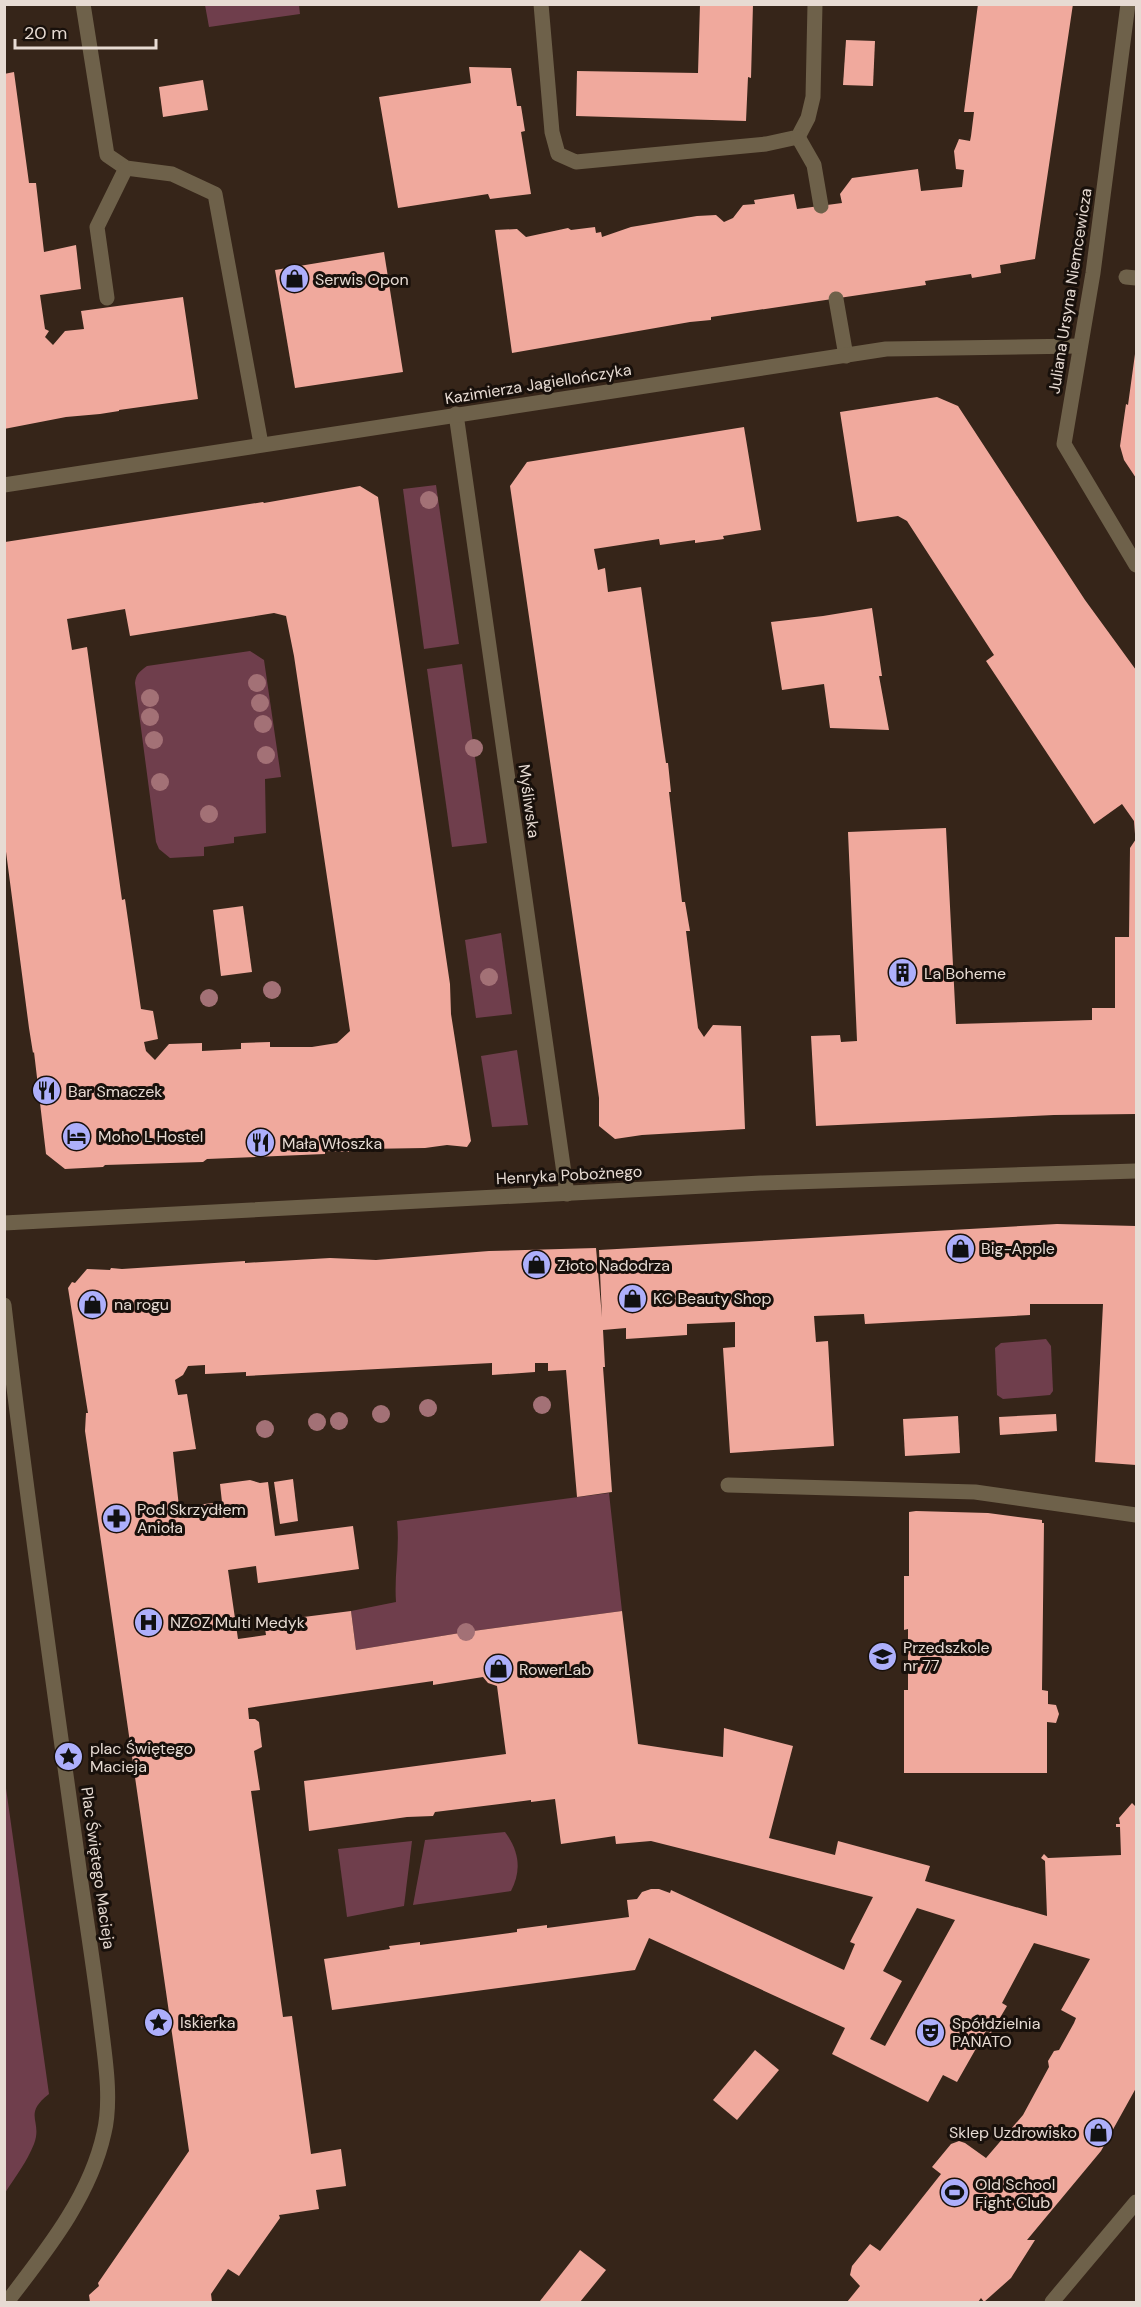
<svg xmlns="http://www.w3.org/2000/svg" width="1141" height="2307" font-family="'DM Sans',sans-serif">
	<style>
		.green { fill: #6f3e4c }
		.building { fill: #f0a99d; fill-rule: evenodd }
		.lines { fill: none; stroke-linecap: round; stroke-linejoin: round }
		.service { stroke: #6e614a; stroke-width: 15 }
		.minor { stroke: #6e614a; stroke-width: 15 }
		.tertiary { stroke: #6e614a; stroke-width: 15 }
		.tree { fill: #a37176 }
		.labels { text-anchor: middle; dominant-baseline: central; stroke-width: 6; stroke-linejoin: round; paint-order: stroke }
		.poi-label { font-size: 16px; fill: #e7dbd3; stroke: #18100b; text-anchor: start }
		.street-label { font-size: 16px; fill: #e7dbd3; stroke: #18100b }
	</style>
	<rect width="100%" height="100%" fill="#362519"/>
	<g class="green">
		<path d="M205,5H299L300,14L209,27Z"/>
		<path d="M436,485L459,644L424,649L403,489Z"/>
		<path d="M250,651L264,660L281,777L265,779L266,833L234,837V843L204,847V856L170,858L159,849L156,842L135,683C136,674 139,672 147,666Z"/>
		<path d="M462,664L487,843L452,847L427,669Z"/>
		<path d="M501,933L512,1014L476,1018L465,940Z"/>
		<path d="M517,1050L528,1125L492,1127L481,1056Z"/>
		<path d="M1046,1339L1051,1346L1053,1391L1050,1395L1003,1399L997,1395L995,1348L1001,1343Z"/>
		<path d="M609,1493L622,1611L466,1632L356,1650L351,1611L396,1602C394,1575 400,1548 397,1521Z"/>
		<path d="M4,1774L49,2094C22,2115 43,2120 34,2144C27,2162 15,2177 5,2193Z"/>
		<path d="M505,1832C519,1851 522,1870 511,1891L413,1905L425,1840Z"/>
		<path d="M412,1841L404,1906L347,1917L338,1849Z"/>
	</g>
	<g class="building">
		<path d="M700,4H753L751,78L748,77L746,121L576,116L577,71L698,73Z"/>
		<path d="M978,4H1073L1035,259L1000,265L1001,273L972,278L971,274L925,281L926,285L711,317V320L690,322L512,353L495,230L517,229L526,237L568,228L571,230L595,227L596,233L601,232L602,237L631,227L697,216L716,215L724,222L733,218L743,205L755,204L754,200L794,194L797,209L842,203L840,194L852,178L918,169L921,191L962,187L964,170L956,169L954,151L959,139L970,141L971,136L974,112H964Z"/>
		<path d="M846,40L875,41L873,86L843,85Z"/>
		<path d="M469,67L511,68L517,106H521L525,131L521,132L531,194L490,199L488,194L398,208L379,97L471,83Z"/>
		<path d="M14,72L29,183H36L44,252L76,245L81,289L40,295L45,329L49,331L45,337L53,345L65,331L84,329L81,311L183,297L198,399L119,410V411L100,414L66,417L4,429V74Z"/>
		<path d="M203,80L208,110L163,117L159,87Z"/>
		<path d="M384,252L403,372L295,388L275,270Z"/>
		<path d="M1135,354H1136V478L1124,460L1120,446L1126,404L1128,405Z"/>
		<path d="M937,397L958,406L1085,600L1136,670V834H1135L1134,821L1122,804L1094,824L986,661L994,655L907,521L898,516L857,522L840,412Z"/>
		<path d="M744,427L761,530L723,536L724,539L695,543V540L660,545L659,539L594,549L598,570L605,568L608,592L641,587L666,763H668L671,792H669L682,902H685L690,931H686L698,1028L704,1037L713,1025L741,1026L745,1129L642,1135L615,1139L599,1126V1098L510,486L527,462Z"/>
		<path d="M360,486L378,497L450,984L451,1014L471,1141L467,1147L447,1145L425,1148L365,1149V1147H356V1150H349V1152L325,1151V1154L207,1159L203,1162L105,1165L103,1167L65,1169L46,1154L34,1052L33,1053L29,1028L5,844V542L263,502L264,503ZM125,609L130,636L274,613L286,616L294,656L350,1031L337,1043L312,1047H270V1042L241,1043V1049L202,1051V1043L169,1044L155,1060L146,1051L144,1042L158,1039L153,1011L141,1009L125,899L122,900L87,647L72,650L67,619Z"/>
		<path d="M872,608L882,676H879L889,730L830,728L824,684L782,690L771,622L823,616Z"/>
		<path d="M946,828L956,1024L1092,1020V1008H1115V937H1129L1130,848L1136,839V1114L1054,1115L816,1126L811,1036L840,1035L841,1042L857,1041L848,832Z"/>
		<path d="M243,906L252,972L221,976L213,910Z"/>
		<path d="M1057,1224L1136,1226V1465L1095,1462L1103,1304H1030V1315L865,1324L864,1314L814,1316L816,1342L828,1341L834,1446L730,1453L723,1348L735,1347V1322L687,1324V1335L626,1339V1328L603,1330L605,1367H603L612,1492L577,1497L566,1370L548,1371V1363H535V1372L492,1375V1363L246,1376V1372L205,1374V1365L188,1366L183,1375L175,1380L178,1395L187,1394L196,1449L173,1452L179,1507L222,1502L220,1484L250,1480L260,1483L268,1482L275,1536L353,1526L359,1569L258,1583L256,1566L228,1570L238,1639L266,1635L264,1622L351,1611L356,1650L466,1632L622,1611L638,1744L723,1757L724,1728L793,1746L769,1838L835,1855L838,1841L930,1866L925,1881L1047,1916L1045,1861L1041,1858L1044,1854L1048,1858L1121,1855L1120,1827H1116V1824H1120L1119,1818L1132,1803L1136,1807V2088L1101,2151L1027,2240H1035L1011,2278L984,2302L981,2298L978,2302H847L860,2286L850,2275L852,2266L870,2244L880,2251L941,2174L932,2167L951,2144L959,2141L965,2143L986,2158L1023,2115L1049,2067L1048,2061L1054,2051L1059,2050L1074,2023L1076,2018L1061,2010L1090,1959L1034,1943L1002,2003L1007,2006L991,2033L986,2031L957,2082L943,2075L928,2102L832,2054L845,2028L649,1938L635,1970L332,2010L324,1959L390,1949L389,1946L420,1942V1945L517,1932V1929L547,1925V1928L629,1917L627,1900L637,1899L642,1892L651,1889H659L670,1893L671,1890L844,1970L855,1944L850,1942L873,1897L651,1841L616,1844L615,1836L561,1844L555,1799L531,1802V1800L435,1812L433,1816L407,1817L309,1831L304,1781L506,1754L497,1686L488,1683L483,1677L433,1685V1681L248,1708L249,1719H255L259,1722L262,1747L254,1751L260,1790L251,1791L283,2017L292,2016L311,2154L341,2149L346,2186L316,2190L319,2209L279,2215L280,2218L239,2276L228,2269L211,2294L212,2302H90L89,2295L99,2286L98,2283L189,2151L85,1431L86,1413H88L68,1288L72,1282L75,1283L87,1269L110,1270L111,1268L122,1269L245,1261V1263L330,1258L376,1260L489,1251L596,1248L602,1317L599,1250ZM917,1908L955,1920L885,2046L870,2039L902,1981L883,1971Z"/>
		<path d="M1056,1414L1057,1431L1000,1435L999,1417Z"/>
		<path d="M958,1416L960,1453L905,1456L903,1419Z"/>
		<path d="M293,1479L298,1521L280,1524L274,1482Z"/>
		<path d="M916,1511L988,1513L1042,1520V1523H1044L1042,1690L1048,1691V1704L1056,1705L1059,1714L1056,1723L1047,1722V1773H904V1690H908V1629L904,1630V1576H909V1512Z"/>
		<path d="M755,2050L779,2070L737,2120L713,2100Z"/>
		<path d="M580,2250L606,2270L580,2302H542L540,2301Z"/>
	</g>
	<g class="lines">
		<g class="service">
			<path d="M83,4L107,155L126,168L172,174L215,194L261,444"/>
			<path d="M541,4L552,132L558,154L576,162L766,144L798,137L808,118L813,97L815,4"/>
			<path d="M798,137L814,165L821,206"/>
			<path d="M1126,277L1136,278"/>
			<path d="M107,298L97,227L126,168"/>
			<path d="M836,299L846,356"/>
			<path d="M728,1485L975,1492L1136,1515"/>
		</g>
		<g class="minor">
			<path d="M1128,4L1093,273L1064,444L1136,565"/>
			<path d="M456,414L567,1194"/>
			<path d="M4,485L886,349L1080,346"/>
			<path d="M4,1223L761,1183L1136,1171"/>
			<path d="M1052,2302L1136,2202"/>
		</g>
		<path class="tertiary" d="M4,1305C26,1496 54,1686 80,1876C87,1925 95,1975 101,2025C105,2058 112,2100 104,2133C90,2197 46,2251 7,2302"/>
	</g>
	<g class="tree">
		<circle cx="429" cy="500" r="9"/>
		<circle cx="257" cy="683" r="9"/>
		<circle cx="150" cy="698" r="9"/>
		<circle cx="260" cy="703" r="9"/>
		<circle cx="150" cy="717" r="9"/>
		<circle cx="263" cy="724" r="9"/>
		<circle cx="154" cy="740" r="9"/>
		<circle cx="474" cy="748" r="9"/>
		<circle cx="266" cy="755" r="9"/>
		<circle cx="160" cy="782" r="9"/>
		<circle cx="209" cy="814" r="9"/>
		<circle cx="489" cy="977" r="9"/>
		<circle cx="272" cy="990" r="9"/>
		<circle cx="209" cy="998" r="9"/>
		<circle cx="542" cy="1405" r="9"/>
		<circle cx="428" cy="1408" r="9"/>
		<circle cx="381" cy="1414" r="9"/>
		<circle cx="339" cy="1421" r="9"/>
		<circle cx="317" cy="1422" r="9"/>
		<circle cx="265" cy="1429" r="9"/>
		<circle cx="466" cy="1632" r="9"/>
	</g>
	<defs>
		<symbol id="shop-disc" viewBox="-11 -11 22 22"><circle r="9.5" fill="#adaffb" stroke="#18100b"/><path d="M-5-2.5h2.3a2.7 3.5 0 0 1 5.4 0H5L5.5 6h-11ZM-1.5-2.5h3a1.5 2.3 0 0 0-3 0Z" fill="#111"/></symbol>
		<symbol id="building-disc" viewBox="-11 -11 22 22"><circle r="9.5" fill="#adaffb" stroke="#18100b"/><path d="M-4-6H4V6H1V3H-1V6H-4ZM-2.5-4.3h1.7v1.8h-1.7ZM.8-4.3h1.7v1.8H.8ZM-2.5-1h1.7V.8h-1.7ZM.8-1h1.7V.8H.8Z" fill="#111"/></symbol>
		<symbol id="restaurant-disc" viewBox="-11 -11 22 22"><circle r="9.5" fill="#adaffb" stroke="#18100b"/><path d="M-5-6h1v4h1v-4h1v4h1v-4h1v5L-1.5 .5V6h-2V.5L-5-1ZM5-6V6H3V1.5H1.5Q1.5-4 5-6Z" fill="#111"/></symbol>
		<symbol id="hotel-disc" viewBox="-11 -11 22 22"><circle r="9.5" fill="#adaffb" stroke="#18100b"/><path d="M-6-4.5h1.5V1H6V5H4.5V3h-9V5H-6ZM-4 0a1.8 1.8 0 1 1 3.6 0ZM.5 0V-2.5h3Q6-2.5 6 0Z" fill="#111"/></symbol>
		<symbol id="pharmacy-disc" viewBox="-11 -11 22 22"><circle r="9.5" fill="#adaffb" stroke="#18100b"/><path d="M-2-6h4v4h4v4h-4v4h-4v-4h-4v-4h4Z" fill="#111"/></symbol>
		<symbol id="hospital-disc" viewBox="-11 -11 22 22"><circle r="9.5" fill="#adaffb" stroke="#18100b"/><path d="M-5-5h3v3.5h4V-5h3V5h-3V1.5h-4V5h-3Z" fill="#111"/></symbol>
		<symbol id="school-disc" viewBox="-11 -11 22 22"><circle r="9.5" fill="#adaffb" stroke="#18100b"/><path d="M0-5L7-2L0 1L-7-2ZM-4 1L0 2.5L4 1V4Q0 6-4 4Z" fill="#111"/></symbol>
		<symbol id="sight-disc" viewBox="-11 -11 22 22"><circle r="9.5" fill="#adaffb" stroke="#18100b"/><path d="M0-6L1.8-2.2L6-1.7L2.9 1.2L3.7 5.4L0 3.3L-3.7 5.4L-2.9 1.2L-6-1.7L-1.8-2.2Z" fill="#111"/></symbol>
		<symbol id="theatre-disc" viewBox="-11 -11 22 22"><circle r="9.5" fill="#adaffb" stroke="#18100b"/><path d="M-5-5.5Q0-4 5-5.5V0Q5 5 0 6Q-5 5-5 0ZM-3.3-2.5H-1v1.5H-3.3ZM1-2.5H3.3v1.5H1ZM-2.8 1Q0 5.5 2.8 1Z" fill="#111"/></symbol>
		<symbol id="stadium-disc" viewBox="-11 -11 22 22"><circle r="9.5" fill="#adaffb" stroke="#18100b"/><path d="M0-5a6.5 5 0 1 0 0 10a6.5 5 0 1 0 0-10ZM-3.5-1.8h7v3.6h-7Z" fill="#111"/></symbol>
	</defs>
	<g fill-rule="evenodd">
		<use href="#shop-disc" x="278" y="262" width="33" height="33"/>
		<use href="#building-disc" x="886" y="956" width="33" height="33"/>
		<use href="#restaurant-disc" x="30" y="1074" width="33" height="33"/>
		<use href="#hotel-disc" x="60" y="1120" width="33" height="33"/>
		<use href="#restaurant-disc" x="244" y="1126" width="33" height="33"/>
		<use href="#shop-disc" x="944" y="1232" width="33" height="33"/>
		<use href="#shop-disc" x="520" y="1248" width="33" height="33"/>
		<use href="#shop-disc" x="616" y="1282" width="33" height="33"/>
		<use href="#shop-disc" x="76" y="1288" width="33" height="33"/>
		<use href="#pharmacy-disc" x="100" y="1502" width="33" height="33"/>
		<use href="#hospital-disc" x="132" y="1606" width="33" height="33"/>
		<use href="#school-disc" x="866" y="1640" width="33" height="33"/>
		<use href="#shop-disc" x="482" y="1652" width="33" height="33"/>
		<use href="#sight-disc" x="52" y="1740" width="33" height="33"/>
		<use href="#sight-disc" x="142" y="2006" width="33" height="33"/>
		<use href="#theatre-disc" x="914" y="2016" width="33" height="33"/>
		<use href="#shop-disc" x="1082" y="2116" width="33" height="33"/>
		<use href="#stadium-disc" x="938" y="2176" width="33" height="33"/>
	</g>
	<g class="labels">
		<g class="poi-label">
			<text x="315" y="279">Serwis Opon</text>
			<text x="924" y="973">La Boheme</text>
			<text x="68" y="1091">Bar Smaczek</text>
			<text x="98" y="1136">Moho L Hostel</text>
			<text x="282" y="1143">Mała Włoszka</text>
			<text x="981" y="1248">Big-Apple</text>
			<text x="557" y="1265">Złoto Nadodrza</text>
			<text x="653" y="1298">KC Beauty Shop</text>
			<text x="114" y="1304">na rogu</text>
			<text x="137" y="1509">Pod Skrzydłem<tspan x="137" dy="18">Anioła</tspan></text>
			<text x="170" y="1622">NZOZ Multi Medyk</text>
			<text x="903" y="1647">Przedszkole<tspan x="903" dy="18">nr 77</tspan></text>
			<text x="519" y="1669">RowerLab</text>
			<text x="90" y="1748">plac Świętego<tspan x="90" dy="18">Macieja</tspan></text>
			<text x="180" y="2022">Iskierka</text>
			<text x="952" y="2023">Spółdzielnia<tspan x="952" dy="18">PANATO</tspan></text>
			<text x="1077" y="2132" text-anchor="end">Sklep Uzdrowisko</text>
			<text x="975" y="2184">Old School<tspan x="975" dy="18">Fight Club</tspan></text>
		</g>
		<g class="street-label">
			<text transform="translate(1070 291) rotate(-81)">Juliana Ursyna Niemcewicza</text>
			<text transform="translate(538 384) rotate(-9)">Kazimierza Jagiellończyka</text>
			<text transform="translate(529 801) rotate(82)">Myśliwska</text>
			<text transform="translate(569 1175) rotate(-3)">Henryka Pobożnego</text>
			<text transform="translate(98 1868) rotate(82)">Plac Świętego Macieja</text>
		</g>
	</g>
	<rect width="1141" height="2307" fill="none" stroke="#e7dbd3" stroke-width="12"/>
	<path d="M15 39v9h141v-9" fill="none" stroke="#e7dbd3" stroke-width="3"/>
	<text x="24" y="39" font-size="18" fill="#e7dbd3" stroke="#18100b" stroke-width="4.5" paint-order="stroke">20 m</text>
</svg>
